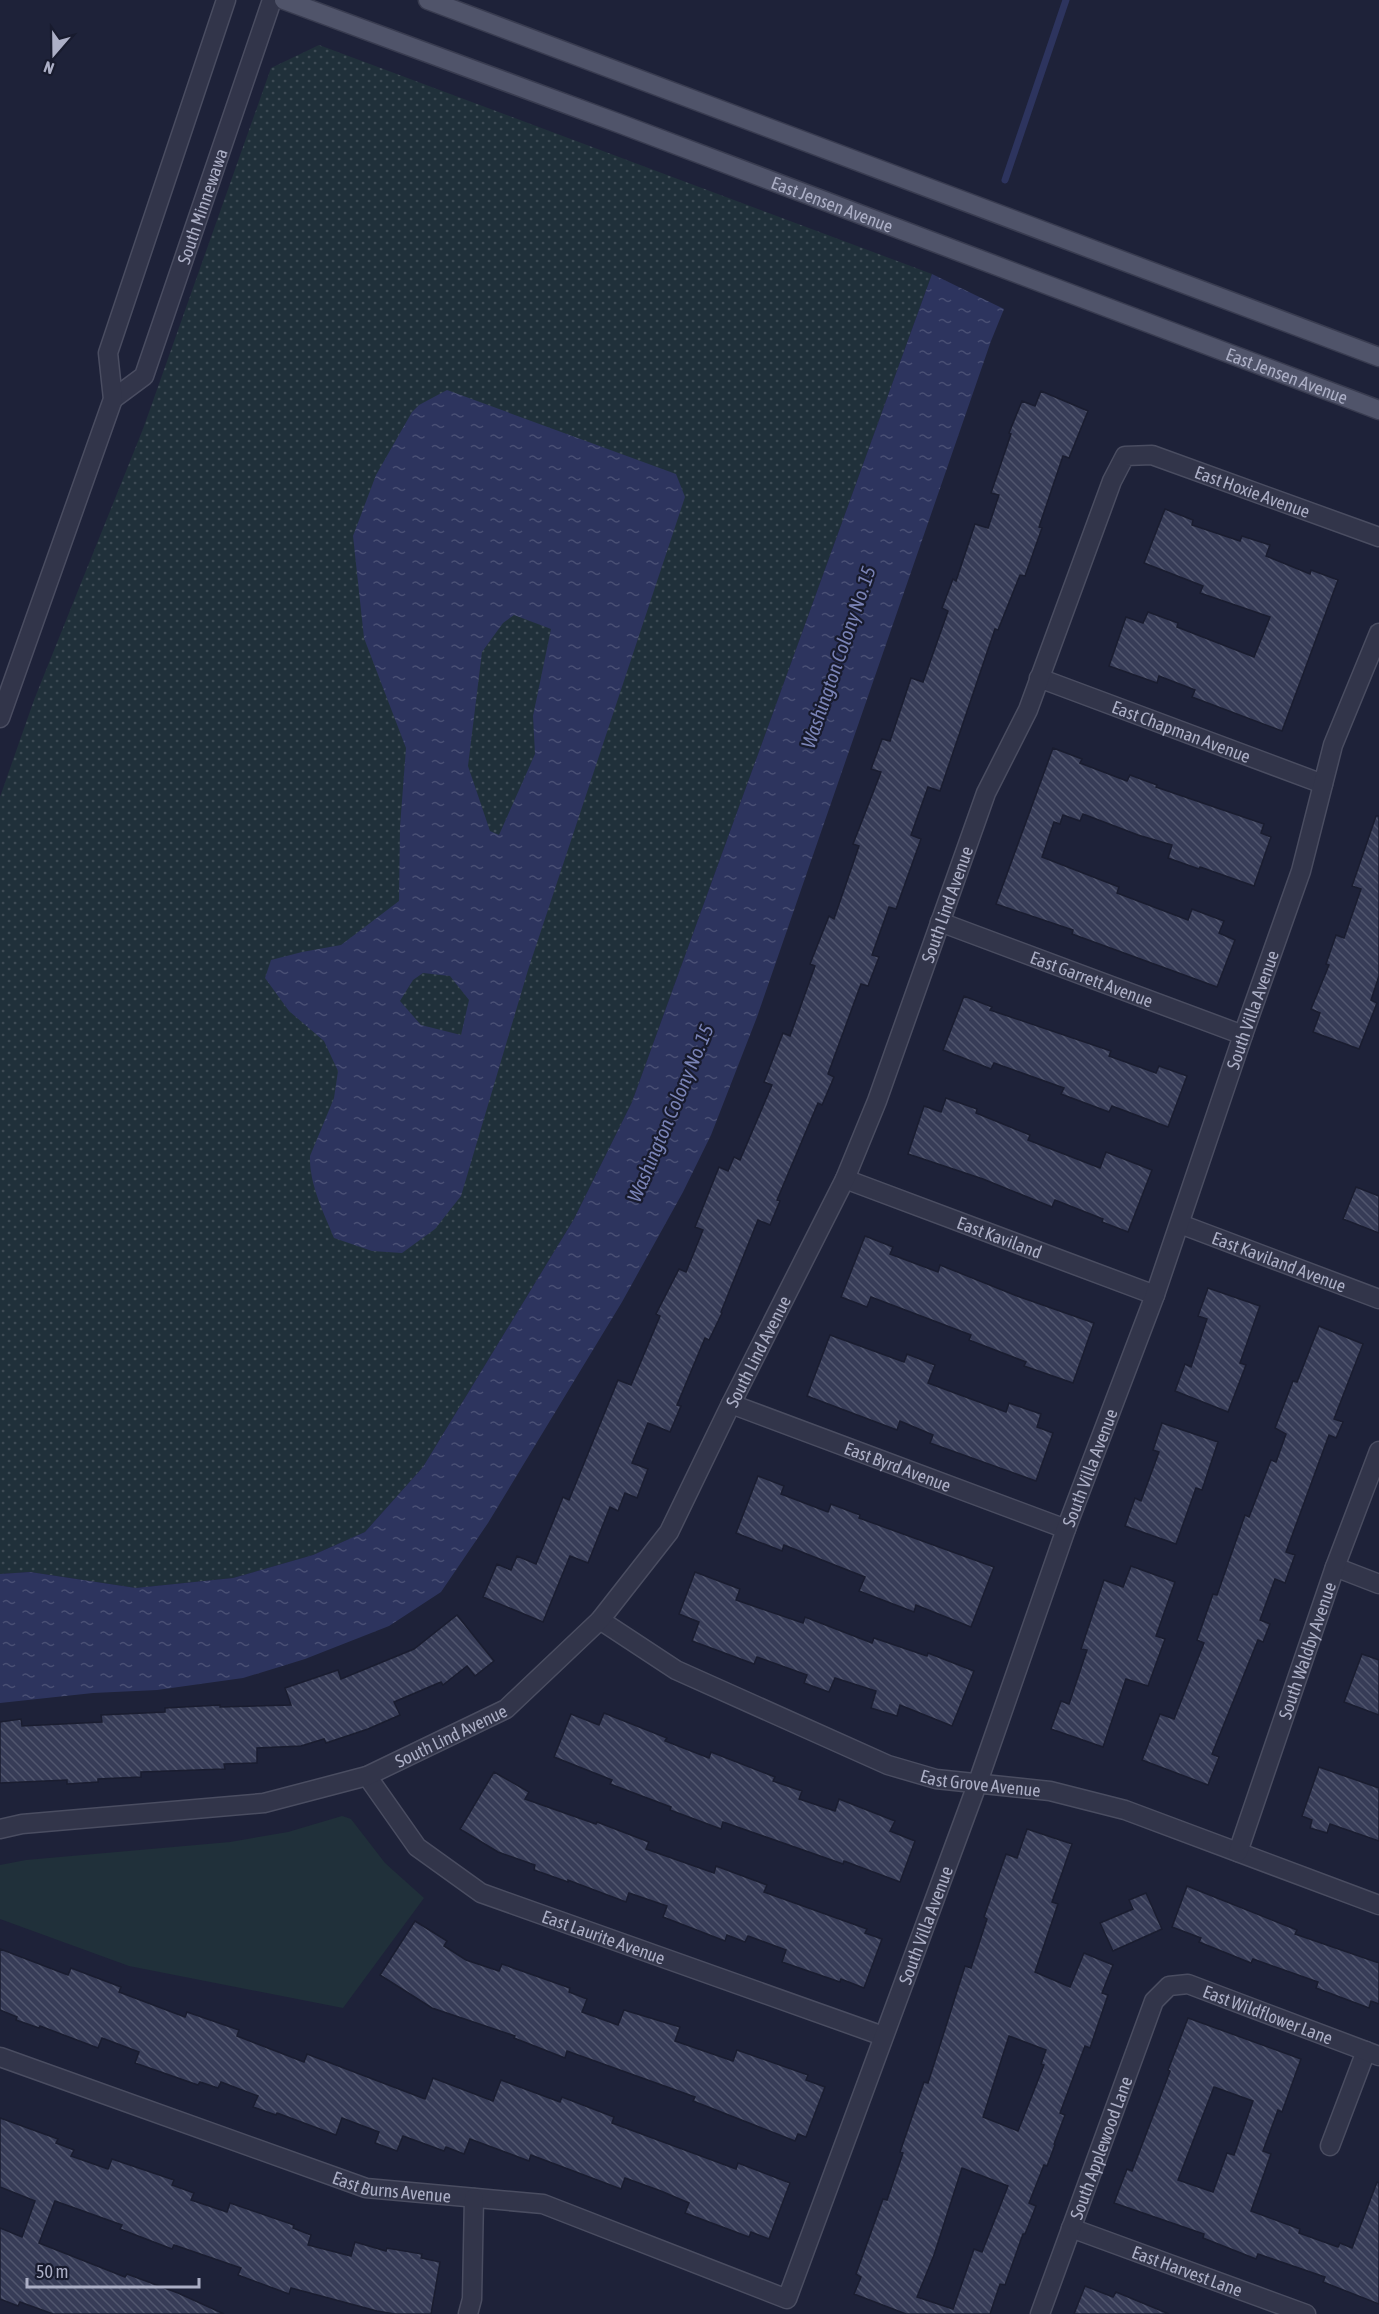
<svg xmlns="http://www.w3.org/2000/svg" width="1379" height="2314" font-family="'Asap Condensed',sans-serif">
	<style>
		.grass { fill: url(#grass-dots) }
		.green { fill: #20303a }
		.water { fill: url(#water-ripples); fill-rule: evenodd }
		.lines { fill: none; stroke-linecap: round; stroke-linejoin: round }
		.stream { stroke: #2d345e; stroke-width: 7 }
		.building { fill: url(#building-back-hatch); stroke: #1a1d30; stroke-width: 1.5; fill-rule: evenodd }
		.minor-casing { stroke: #4a4d61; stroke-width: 21 }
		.major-casing { stroke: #393c50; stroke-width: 21 }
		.minor { stroke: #32354a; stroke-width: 18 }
		.major { stroke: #50546a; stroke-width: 18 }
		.labels { text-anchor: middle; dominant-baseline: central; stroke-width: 4.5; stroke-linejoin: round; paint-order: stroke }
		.street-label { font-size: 18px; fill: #acafc6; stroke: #181b2e }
		.water-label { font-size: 20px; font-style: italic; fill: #7a83b6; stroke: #181b2e }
	</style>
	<defs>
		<pattern id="grass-dots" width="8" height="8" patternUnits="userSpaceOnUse" patternTransform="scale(1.5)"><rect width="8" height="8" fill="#20303a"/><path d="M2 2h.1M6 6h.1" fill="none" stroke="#3e4b55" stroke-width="1.8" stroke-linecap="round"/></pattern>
		<pattern id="water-ripples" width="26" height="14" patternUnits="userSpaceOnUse" patternTransform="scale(1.5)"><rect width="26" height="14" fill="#2d345e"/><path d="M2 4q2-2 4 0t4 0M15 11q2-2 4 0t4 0" fill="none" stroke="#494f74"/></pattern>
		<pattern id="building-back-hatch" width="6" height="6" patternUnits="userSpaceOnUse" patternTransform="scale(1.5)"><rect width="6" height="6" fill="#373c57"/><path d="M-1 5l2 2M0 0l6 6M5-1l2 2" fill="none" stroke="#51566e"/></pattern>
	</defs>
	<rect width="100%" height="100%" fill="#1e2239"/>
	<path class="grass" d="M319,45L932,274L632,1102L574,1219L423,1467L365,1532L313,1555L233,1578L136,1588L30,1572L0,1574V797L34,700L143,429L271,68Z"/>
	<path class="green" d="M342,1816L351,1819L385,1863L424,1898L343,2008L129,1966L0,1919V1865L26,1860L230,1842L288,1832Z"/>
	<g class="water">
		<path d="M932,274L1004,309L991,341L757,1017L711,1135L683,1192L622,1302L488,1523L441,1592L389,1626L305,1659L243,1678L157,1690L93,1693L0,1703V1574L30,1572L136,1588L233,1578L313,1555L365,1532L423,1467L574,1219L632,1102Z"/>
		<path d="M447,390L676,474L685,497L528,970L461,1196L435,1229L402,1253L372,1251L334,1238C324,1213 309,1184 310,1156L334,1098L338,1071L324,1041L289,1011L265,978L271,960L302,952L341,945L399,901L400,827L406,748L364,638L353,536L376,475L412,412L419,405ZM514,615L551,629L533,716L535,754L499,835L490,831L468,766L482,652L503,623ZM423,973L450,976L469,1000L461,1035L421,1025L400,1001L413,980Z"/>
	</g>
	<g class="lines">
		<path class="stream" d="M1005,180L1066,0"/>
	</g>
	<g class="building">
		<path d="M1041,391L1088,411L1069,458L1063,456L1039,527L1042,528L1025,576L1020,575L998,630L995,629L940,791L928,787L911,835L921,839L896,909L889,907L872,955L879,957L868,986L861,984L828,1074L834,1077L822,1105L818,1103L777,1200L780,1201L770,1225L758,1220L721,1312L722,1313L709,1340L705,1338L677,1405L681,1406L670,1432L648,1423L632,1463L648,1469L637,1498L625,1493L618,1511L610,1507L588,1563L570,1556L543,1622L483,1597L497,1564L511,1570L517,1556L536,1564L563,1497L569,1500L618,1380L631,1385L660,1316L656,1314L679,1269L686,1272L703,1230L695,1227L719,1167L728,1171L734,1157L740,1160L772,1085L764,1082L783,1033L790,1036L815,966L810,964L829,916L834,919L859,846L853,844L881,772L871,769L882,739L890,741L911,678L923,682L948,611L942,608L953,579L956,581L975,524L988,528L999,495L991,493L1011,434L1009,433L1022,401L1035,406Z"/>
		<path d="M1165,509L1193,520L1192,525L1240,541L1242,536L1270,545L1266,556L1310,574L1311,570L1338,580L1282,731L1192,697L1195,690L1159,676L1157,683L1109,666L1126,617L1143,623L1148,612L1178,623L1177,627L1254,657L1270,617L1200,593L1203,586L1144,563Z"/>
		<path d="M1053,748L1082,759L1080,763L1127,781L1130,775L1157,785L1156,787L1264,824L1261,833L1271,837L1254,886L1200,867L1199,869L1168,858L1172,845L1138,835L1083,814L1080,821L1063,815L1060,824L1054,822L1042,857L1119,887L1117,893L1188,920L1192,909L1224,921L1219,933L1235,940L1217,987L1072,934L1073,930L996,904Z"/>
		<path d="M1376,816H1379V976L1371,1000L1377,1003L1359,1049L1313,1032L1320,1013L1311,1009L1329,965L1326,964L1336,935L1344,938L1361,889L1352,886Z"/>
		<path d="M964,996L992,1007L990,1010L1111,1051L1109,1056L1156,1073L1159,1066L1187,1076L1168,1127L1112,1106L1109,1112L1061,1094L1064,1088L994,1063L991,1069L943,1050Z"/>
		<path d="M946,1098L977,1109L976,1113L1030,1135L1028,1140L1100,1168L1106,1152L1152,1170L1128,1232L1102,1222L1103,1219L1055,1200L1052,1207L983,1179L908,1154L924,1106L941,1112Z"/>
		<path d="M1356,1187L1379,1196V1233L1343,1219Z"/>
		<path d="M865,1236L893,1247L890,1254L938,1272L940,1265L1017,1296L1094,1323L1073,1383L1024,1366L1026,1362L969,1340L971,1335L871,1297L867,1307L841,1297Z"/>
		<path d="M1208,1288L1260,1306L1240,1363L1246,1365L1228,1412L1175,1391L1185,1364L1191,1367L1207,1319L1198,1316Z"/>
		<path d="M1319,1326L1363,1344L1334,1419L1343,1422L1336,1438L1329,1435L1286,1552L1295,1555L1285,1583L1275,1579L1260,1620L1270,1624L1263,1642L1258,1640L1212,1754L1219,1757L1208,1785L1142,1760L1160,1714L1174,1719L1204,1643L1197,1640L1213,1594L1217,1595L1245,1515L1249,1517L1271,1460L1276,1462L1286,1434L1275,1428L1293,1381L1297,1382Z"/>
		<path d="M830,1335L904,1362L907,1354L935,1365L928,1383L1006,1412L1009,1403L1041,1414L1037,1427L1053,1433L1036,1481L930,1443L933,1435L900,1421L897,1430L807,1396Z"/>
		<path d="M1162,1423L1218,1442L1202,1490L1196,1488L1176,1544L1125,1526L1135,1498L1141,1501L1159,1452L1153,1450Z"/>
		<path d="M758,1476L784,1486L781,1494L828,1512L831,1504L860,1515L859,1518L994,1567L971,1627L916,1605L914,1612L859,1591L865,1577L784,1545L782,1551L736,1533Z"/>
		<path d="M1131,1566L1175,1582L1156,1636L1165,1639L1148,1686L1126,1679L1103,1747L1051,1729L1061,1701L1069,1704L1087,1650L1081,1649L1104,1580L1123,1587Z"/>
		<path d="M695,1572L740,1589L736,1600L803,1623L805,1617L872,1643L874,1638L927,1656L928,1653L974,1671L952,1726L900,1705L897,1716L871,1708L876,1691L835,1678L829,1692L804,1683L807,1675L757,1657L754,1664L692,1641L699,1622L679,1614Z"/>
		<path d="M457,1615L494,1661L475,1676L467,1666L443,1685L441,1682L394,1702L400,1715L368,1729L326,1743L324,1739L301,1746L257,1748V1763L224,1764L225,1769L141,1772V1777L98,1779V1782L67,1784V1780L0,1783V1722L21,1719L22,1726L102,1722L101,1715L165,1712V1708L220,1705V1707L291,1705L285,1688L338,1670L341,1679L414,1649Z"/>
		<path d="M1362,1654L1379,1660V1715L1344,1702Z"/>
		<path d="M604,1713L667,1738L665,1741L709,1758L711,1752L775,1777L773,1781L802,1791L799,1799L835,1811L839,1799L895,1821L890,1831L915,1841L900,1882L844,1861L843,1864L723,1822L721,1829L670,1810L671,1807L610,1784L612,1780L554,1757L571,1714L599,1725Z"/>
		<path d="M1319,1767L1379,1788V1841L1330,1824L1327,1833L1310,1828L1312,1820L1302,1816Z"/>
		<path d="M494,1772L529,1792L525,1799L596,1824L597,1822L649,1842L646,1849L714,1873L716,1866L767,1885L764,1892L867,1929L865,1933L882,1939L864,1988L841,1979L840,1982L782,1962L786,1950L748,1936L745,1942L727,1935L725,1941L663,1917L667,1906L629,1893L626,1902L568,1880V1882L534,1870L535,1865L498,1852L460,1829Z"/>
		<path d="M1027,1829L1072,1844L1052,1902L1058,1904L1035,1972L1070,1987L1084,1953L1113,1965L1102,1993L1108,1995L1090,2048L1085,2046L1060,2113L1065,2115L1054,2144L1055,2145L1047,2166L1044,2165L1029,2203L1036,2206L1025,2234H1023L1005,2285L1000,2284L990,2314H906L854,2294L861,2277L856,2274L883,2199L887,2200L903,2153L900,2152L924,2082L928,2083L965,1966L971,1968L987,1919L984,1917L1006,1854L1017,1858ZM1009,2036L1046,2050L1041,2064L1044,2065L1018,2131L983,2117ZM962,2168L1008,2186L982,2252L974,2249L953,2309L917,2297L934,2255Z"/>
		<path d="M1187,1886L1297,1930L1295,1934L1379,1963V2004L1371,2001L1369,2008L1316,1988L1318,1982L1253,1959L1251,1963L1199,1942L1201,1938L1172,1927Z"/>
		<path d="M1146,1893L1162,1929L1113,1951L1100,1923L1133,1909L1129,1900Z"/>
		<path d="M415,1921L447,1941L444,1946L466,1960L499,1971L502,1964L570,1988L569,1992L587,1999L582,2012L618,2025L624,2010L680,2027L675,2041L733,2061L737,2050L808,2075L806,2080L825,2087L806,2137L798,2134L795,2141L693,2101L695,2097L567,2051L565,2058L514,2038L515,2036L432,2008L380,1975Z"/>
		<path d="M0,1949L68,1975L71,1968L121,1987L119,1992L185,2017L187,2012L239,2030L237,2036L304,2062L307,2054L425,2099L433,2078L493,2101L501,2080L560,2102L562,2097L614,2117L612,2123L736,2169L738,2163L790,2183L769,2239L751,2232L749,2237L685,2213L689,2203L661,2191L625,2178L621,2189L531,2155L529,2161L470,2139L464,2154L446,2147L444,2151L403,2136L397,2151L375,2143L379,2132L342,2118L336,2135L277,2113L276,2115L253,2107L258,2096L221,2082L218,2088L200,2082L198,2085L135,2063L139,2052L102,2038L98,2048L40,2026L39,2028L16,2020L17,2017L0,2010Z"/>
		<path d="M1188,2018L1301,2059L1282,2112L1278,2110L1263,2151L1271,2154L1251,2211L1300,2229L1299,2233L1338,2247L1340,2243L1352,2248L1377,2182L1379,2183V2304L1323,2282L1325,2277L1258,2254L1256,2259L1203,2238L1204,2234L1114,2203L1127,2169L1132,2171L1170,2071L1168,2070ZM1214,2087L1253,2101L1234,2155L1227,2153L1213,2192L1178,2180Z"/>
		<path d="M0,2118L58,2139L56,2143L74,2150L71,2156L108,2169L112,2159L174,2180L172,2185L194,2193L191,2200L227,2212L230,2203L294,2225L293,2228L311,2235L308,2245L351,2256L355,2242L386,2251L387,2248L422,2254L421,2258L440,2262L431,2314H395L377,2311L291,2288L289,2294L238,2275L241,2268L174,2245L172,2249L120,2229L122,2225L55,2201L39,2243L125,2277L127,2274L178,2293L224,2314H53L20,2302L18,2306L0,2299V2228L22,2237L35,2201L0,2187Z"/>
		<path d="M1085,2286L1113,2297L1116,2292L1169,2314H1074Z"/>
	</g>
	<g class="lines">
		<defs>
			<g id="minor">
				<path id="s1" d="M113,399L144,376L272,0"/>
				<path id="s2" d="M1039,678L1323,784"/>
				<path d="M0,718L113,399L108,353L226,0"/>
				<path id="s3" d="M940,922L1243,1035"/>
				<path id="s4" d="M845,1179L1155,1295"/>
				<path id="s5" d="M1180,1224L1379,1299"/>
				<path id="s6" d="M731,1404L1066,1529"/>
				<path d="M1335,1567L1379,1584"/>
				<path id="s7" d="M600,1620L676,1670L888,1765L936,1779L1050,1791L1125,1810L1379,1905"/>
				<path id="s8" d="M367,1776L417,1847L481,1893L883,2036"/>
				<path id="s9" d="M0,1829L22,1824L264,1803L367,1776L506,1709L600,1620L669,1532L731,1404L845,1179L877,1101L986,793L1028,710L1112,481L1125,456L1152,455L1379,537"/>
				<path id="s10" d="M1238,1852L1335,1567L1379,1451"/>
				<path id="s11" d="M0,2057L366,2188L543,2204L787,2299L978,1782L1066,1529L1155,1295L1243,1035L1301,871L1333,745L1379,633"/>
				<path d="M1330,2146L1366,2051"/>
				<path id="s12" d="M1071,2228L1306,2314"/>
				<path d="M468,2314L472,2299L474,2198"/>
				<path id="s13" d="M1040,2314L1154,2001L1169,1986L1188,1984L1379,2056"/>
			</g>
			<g id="major">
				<path id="s14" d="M284,0L618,123L1379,410"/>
				<path d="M428,0L1379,357"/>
			</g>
		</defs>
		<use href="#minor" class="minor-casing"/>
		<use href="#major" class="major-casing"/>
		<use href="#minor" class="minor"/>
		<use href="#major" class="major"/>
	</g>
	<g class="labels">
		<g class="street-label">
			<text stroke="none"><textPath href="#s14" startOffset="585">East Jensen Avenue</textPath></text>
			<text stroke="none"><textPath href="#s1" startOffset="218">South Minnewawa</textPath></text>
			<text stroke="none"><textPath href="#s14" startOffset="1071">East Jensen Avenue</textPath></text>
			<text stroke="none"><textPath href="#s9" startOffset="2072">East Hoxie Avenue</textPath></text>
			<text stroke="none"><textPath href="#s2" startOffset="152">East Chapman Avenue</textPath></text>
			<text stroke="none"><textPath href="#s9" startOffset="1455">South Lind Avenue</textPath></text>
			<text stroke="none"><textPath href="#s3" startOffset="162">East Garrett Avenue</textPath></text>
			<text stroke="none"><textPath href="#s11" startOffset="2199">South Villa Avenue</textPath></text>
			<text stroke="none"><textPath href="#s4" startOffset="165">East Kaviland</textPath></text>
			<text stroke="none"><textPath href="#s5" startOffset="106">East Kaviland Avenue</textPath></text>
			<text stroke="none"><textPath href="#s9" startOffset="969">South Lind Avenue</textPath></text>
			<text stroke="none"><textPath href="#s6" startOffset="178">East Byrd Avenue</textPath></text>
			<text stroke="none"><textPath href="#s11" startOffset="1713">South Villa Avenue</textPath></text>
			<text stroke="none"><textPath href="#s10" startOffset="213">South Waldby Avenue</textPath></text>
			<text stroke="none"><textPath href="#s9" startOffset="465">South Lind Avenue</textPath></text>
			<text stroke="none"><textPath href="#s7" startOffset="418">East Grove Avenue</textPath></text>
			<text stroke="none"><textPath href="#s11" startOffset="1227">South Villa Avenue</textPath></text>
			<text stroke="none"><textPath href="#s8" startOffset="296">East Laurite Avenue</textPath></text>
			<text stroke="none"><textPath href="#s13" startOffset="459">East Wildflower Lane</textPath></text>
			<text stroke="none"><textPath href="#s13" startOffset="177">South Applewood Lane</textPath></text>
			<text stroke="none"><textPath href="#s11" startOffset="414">East Burns Avenue</textPath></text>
			<text stroke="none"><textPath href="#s12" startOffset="124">East Harvest Lane</textPath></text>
		</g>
		<g class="water-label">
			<text transform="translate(838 657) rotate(-71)">Washington Colony No. 15</text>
			<text transform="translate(670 1113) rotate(-67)">Washington Colony No. 15</text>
		</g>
	</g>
	<g transform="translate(54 54) rotate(200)" stroke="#181b2e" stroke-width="4.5" paint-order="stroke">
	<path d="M0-4.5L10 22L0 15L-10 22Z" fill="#acafc6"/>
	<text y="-9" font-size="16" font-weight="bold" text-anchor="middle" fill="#acafc6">N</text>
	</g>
	<path d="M27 2278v9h172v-9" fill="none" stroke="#acafc6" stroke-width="3"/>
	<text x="36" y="2278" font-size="18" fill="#acafc6" stroke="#181b2e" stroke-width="4.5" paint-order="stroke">50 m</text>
</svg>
